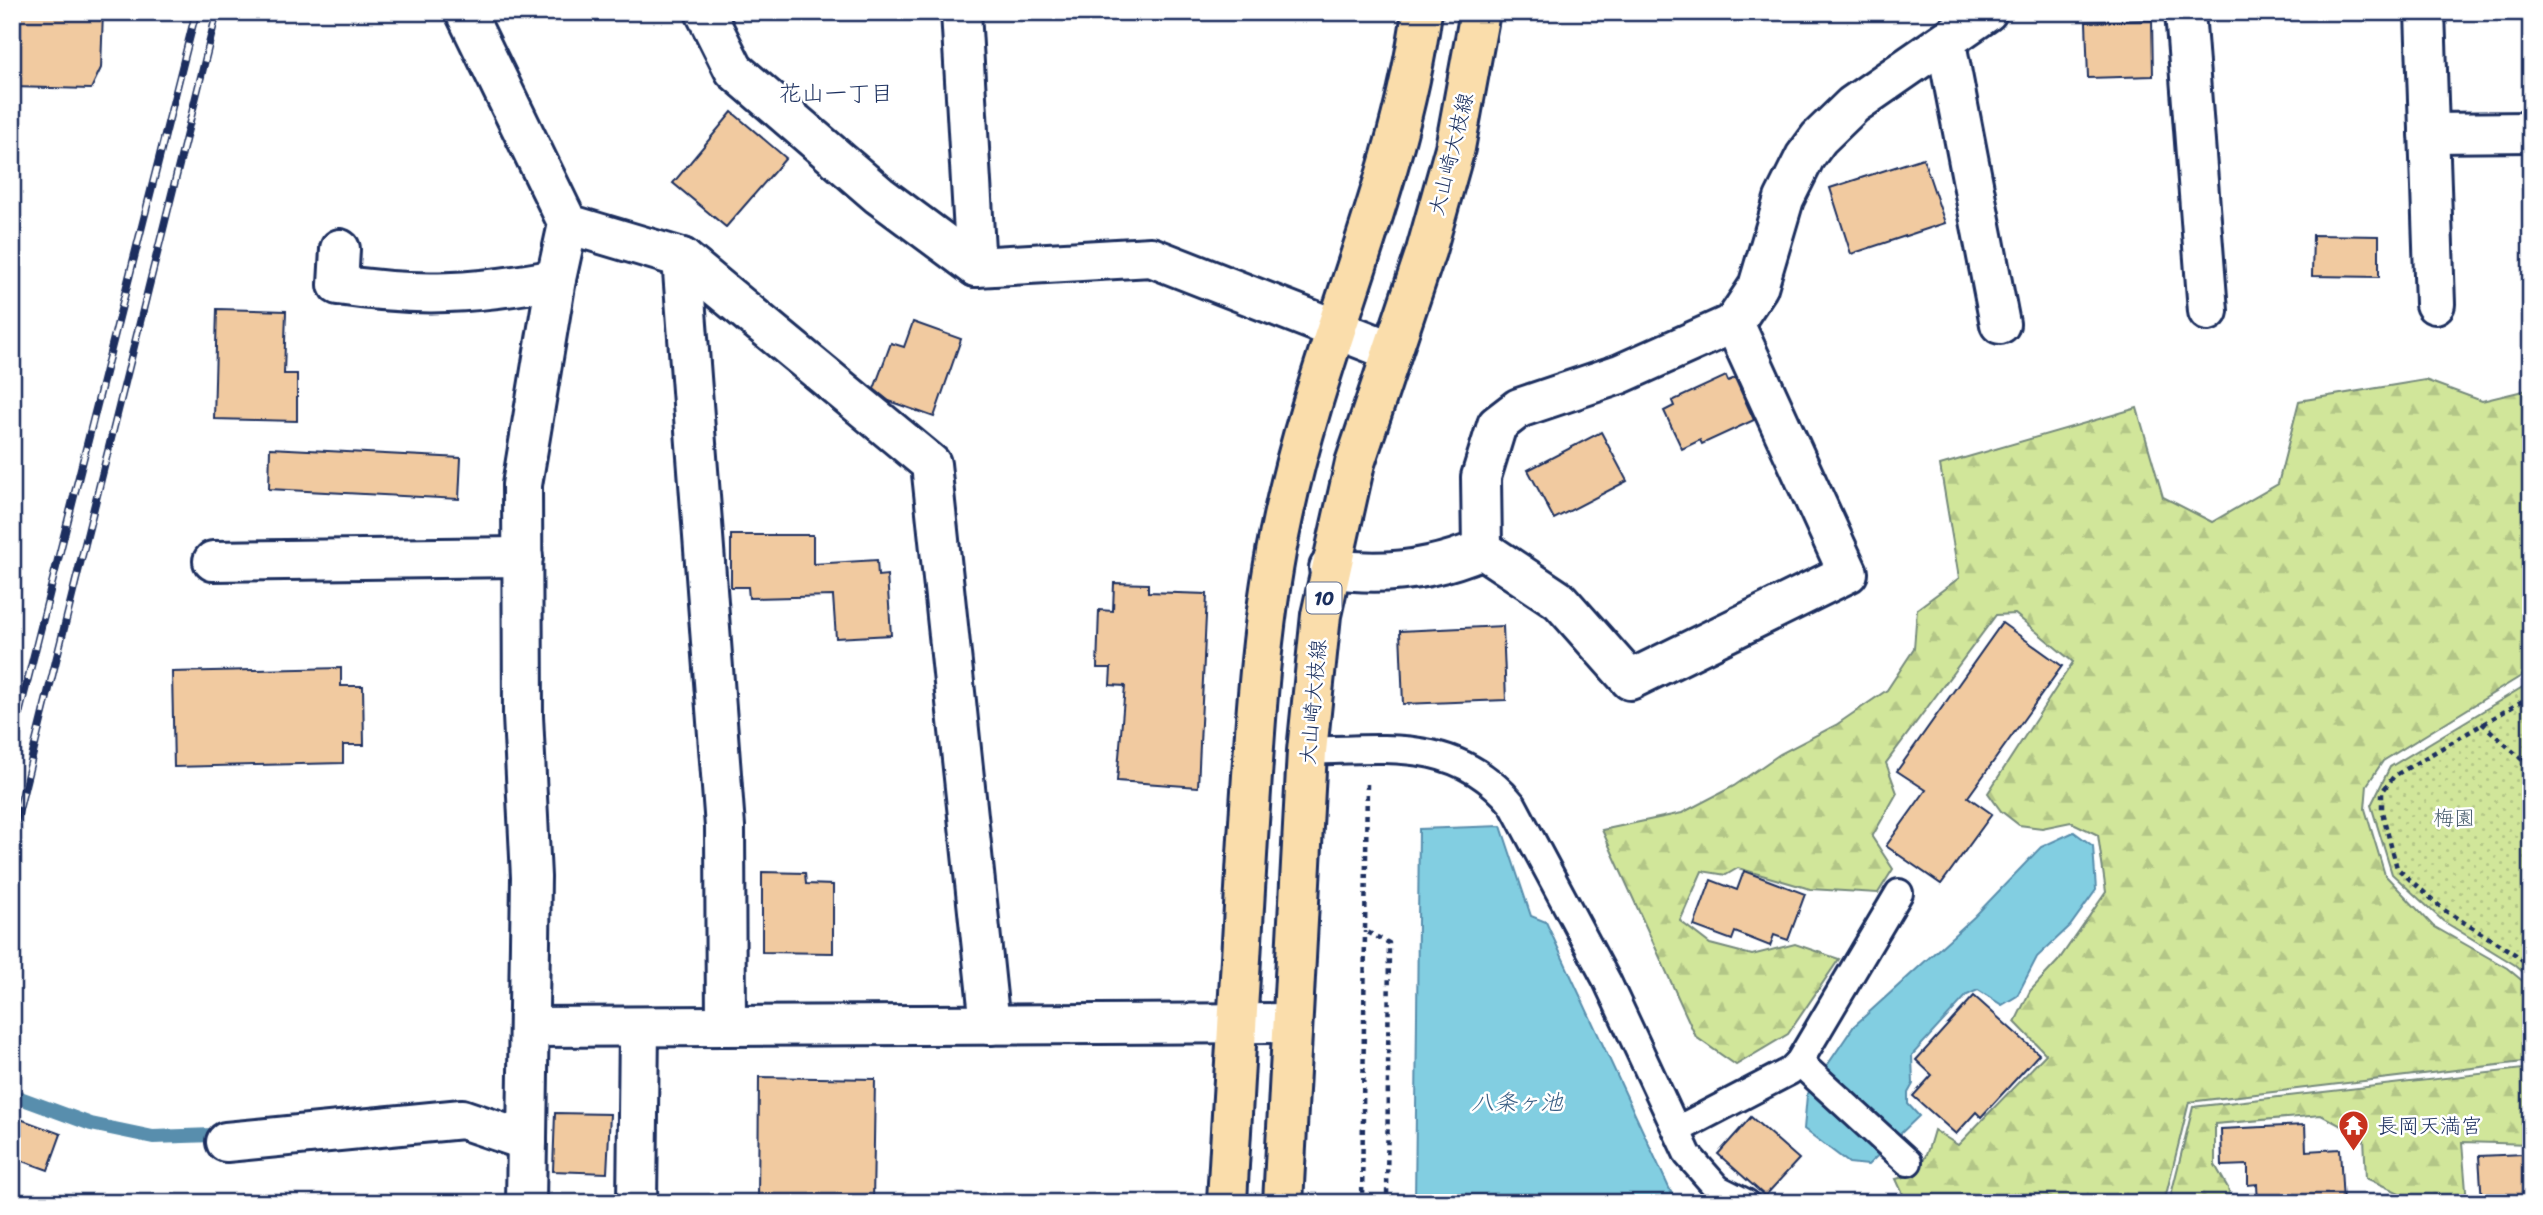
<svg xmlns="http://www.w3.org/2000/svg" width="2543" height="1215" font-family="Sriracha,'Klee One',sans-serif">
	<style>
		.forest { fill: url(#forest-firs); stroke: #768a7c; stroke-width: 2 }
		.garden { fill: url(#garden-dots); stroke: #768a7c; stroke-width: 2 }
		.water { fill: #82cee1; stroke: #598ead; stroke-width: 2 }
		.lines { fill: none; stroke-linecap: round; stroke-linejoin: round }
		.stream { stroke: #598ead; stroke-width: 14 }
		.building { fill: #f1caa0; stroke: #1b2f5e; stroke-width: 2 }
		.service-casing { stroke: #1b2f5e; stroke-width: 32 }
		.minor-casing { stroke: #1b2f5e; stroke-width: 44 }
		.primary-casing { stroke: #1b2f5e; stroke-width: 44 }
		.path { stroke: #1b2f5e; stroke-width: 4.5; stroke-dasharray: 5 5; stroke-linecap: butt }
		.service { stroke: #fff; stroke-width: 26 }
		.minor { stroke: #fff; stroke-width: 38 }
		.primary { stroke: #faddab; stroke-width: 38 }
		.rail-casing { stroke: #1b2f5e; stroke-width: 8 }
		.rail { stroke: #fff; stroke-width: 5; stroke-dasharray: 16; stroke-linecap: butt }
		.labels { text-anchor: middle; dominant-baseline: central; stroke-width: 5; stroke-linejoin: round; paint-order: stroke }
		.shield { fill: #fff; stroke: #5f6d8e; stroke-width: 2 }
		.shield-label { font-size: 19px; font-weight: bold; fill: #1b2f5e }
		.street-label { font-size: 21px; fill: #1b2f5e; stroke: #fff }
		.park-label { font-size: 21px; fill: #485d6d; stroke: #fff }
		.poi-label { font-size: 21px; fill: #1b2f5e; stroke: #fff; text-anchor: start }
		.neighbourhood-label { font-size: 23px; fill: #1b2f5e; stroke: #fff }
		.water-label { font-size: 23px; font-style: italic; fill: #3a5f85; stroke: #fff }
	</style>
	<defs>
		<pattern id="forest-firs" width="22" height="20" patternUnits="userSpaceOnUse" patternTransform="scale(1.75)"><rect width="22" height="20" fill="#d1e69a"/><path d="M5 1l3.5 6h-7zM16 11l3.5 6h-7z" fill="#b3c687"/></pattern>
		<pattern id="garden-dots" width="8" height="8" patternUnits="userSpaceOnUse" patternTransform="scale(1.75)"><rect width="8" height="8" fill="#d1e69a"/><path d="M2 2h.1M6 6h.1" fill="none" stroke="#b3c687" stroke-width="1.8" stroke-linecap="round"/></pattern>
	</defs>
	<rect width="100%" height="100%" fill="#fff"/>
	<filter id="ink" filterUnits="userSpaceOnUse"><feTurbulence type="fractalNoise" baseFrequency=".0143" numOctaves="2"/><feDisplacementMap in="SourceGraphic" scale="14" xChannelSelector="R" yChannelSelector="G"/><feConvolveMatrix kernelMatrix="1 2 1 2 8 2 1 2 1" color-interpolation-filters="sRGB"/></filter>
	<g filter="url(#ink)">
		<g class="forest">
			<path d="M2425,380L2482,401L2531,389V670L2383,761L2367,785L2365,809L2385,875L2433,926L2507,968L2531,988V1061L2189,1102L2164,1203H1907L1896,1179C1924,1174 1927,1154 1934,1130L1958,1145L2046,1054L2015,1022L2030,991L2058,961L2106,892L2098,835L2071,822L2042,828L2019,825L2001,811L1988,793L2073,662L2015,614L1996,615L1886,763L1897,793L1872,837L1893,869L1878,893L1810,889L1738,868L1726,875L1702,871L1680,921L1710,944L1752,955L1795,944L1839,959L1788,1034L1736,1065L1696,1037L1602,830L1682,813L1734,786L1780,754L1836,725L1887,690L1914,649L1917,609L1959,578L1940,465L2137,408L2163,497L2212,522L2278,484L2299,401Z"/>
			<path d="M2531,1068V1144L2462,1142L2467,1203H2409L2404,1195L2366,1178L2364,1138L2321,1115L2215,1124V1165L2228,1188L2232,1203H2169L2193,1107Z"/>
		</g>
		<path class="garden" d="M2531,682V979L2515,965L2443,921L2392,874L2371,805L2390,767Z"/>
		<g class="water">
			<path d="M1501,826L1531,916L1546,922L1676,1203H1415L1419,829Z"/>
			<path d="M2074,832L2093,846L2096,890L2070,926L2037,957L2017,996L2002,1005L1978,990L1967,995L1912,1055L1913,1084L1908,1093V1104L1919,1116L1868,1165L1849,1163L1804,1129L1807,1095L1854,1026L1974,917L2041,847Z"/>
		</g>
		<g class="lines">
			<path class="stream" d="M12,1095L91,1124L153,1137L214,1135"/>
		</g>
		<g class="building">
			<path d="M12,12H103L101,68L91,89L12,87Z"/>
			<path d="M2152,20L2153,76L2088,78L2086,22Z"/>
			<path d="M732,112L786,158L726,227L673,183Z"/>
			<path d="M1923,158L1945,223L1851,254L1830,188Z"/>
			<path d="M2313,235L2379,236V277L2312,276Z"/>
			<path d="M217,309L286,311L284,374H297V421L214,419Z"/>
			<path d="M913,322L961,339L934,417L889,401L874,389L891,343L904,347Z"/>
			<path d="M1726,376L1728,381L1735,378L1754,420L1702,444L1700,440L1682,449L1664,411L1674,406L1672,401Z"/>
			<path d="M1601,432L1627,481L1554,519L1528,470Z"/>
			<path d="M270,448L461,458L459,499L269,489Z"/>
			<path d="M731,535H813V564L877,560L878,576L887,575L891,635L836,638L833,596L749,598L748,587H731Z"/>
			<path d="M1114,583L1148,584V592L1207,594L1198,787L1117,781L1125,686L1110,685L1111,668H1097L1099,610L1113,611Z"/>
			<path d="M2002,623L2062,666L1968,797L1992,814L1941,884L1886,846L1926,790L1897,771Z"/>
			<path d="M1503,626L1506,700L1403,704L1400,631Z"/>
			<path d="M341,668V686H363L364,745H343V763L174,767L172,672Z"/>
			<path d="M1744,871L1805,894L1788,940L1774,935L1770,946L1735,932L1732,940L1694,926L1711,880L1737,890Z"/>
			<path d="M762,872L805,873L806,884L833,885V953L762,952Z"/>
			<path d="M1974,996L2039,1054L1981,1117L1976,1112L1956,1134L1913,1096L1932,1075L1916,1060Z"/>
			<path d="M759,1077L875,1079L873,1203H758Z"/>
			<path d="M555,1113L610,1114L607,1173L553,1171Z"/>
			<path d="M12,1116L61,1134L48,1170L12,1157Z"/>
			<path d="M1751,1117L1799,1159L1765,1196L1718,1154Z"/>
			<path d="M2305,1125L2306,1151L2340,1149L2343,1203H2258L2257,1184L2248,1185V1165L2222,1166L2221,1129Z"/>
			<path d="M2524,1154L2526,1203H2482L2479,1156Z"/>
		</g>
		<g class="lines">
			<defs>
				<g id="service">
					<path d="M1307,751C1386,749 1458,737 1513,805L1607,981L1688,1155L1718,1189L1746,1203"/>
					<path d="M1799,1062L1908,1162"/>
					<path d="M1677,1130L1790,1071L1799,1062L1899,893"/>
				</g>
				<g id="minor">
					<path d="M465,12L568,224L556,279L522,485L523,716L531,877L526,1203"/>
					<path d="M705,12L734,70L879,195L976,267L1151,257L1392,351"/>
					<path d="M961,12L976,267"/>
					<path d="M2185,12L2208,311"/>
					<path d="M2425,12L2435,304"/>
					<path d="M1946,43L2000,324"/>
					<path d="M2429,133L2531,132"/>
					<path d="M568,224L682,258L931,464L990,1025"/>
					<path d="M340,249L338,285C418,297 476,294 556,279"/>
					<path d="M682,258L725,827L726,1026"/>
					<path d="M1482,549L1481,477L1497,425L1519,408L1620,374L1734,323L1758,287L1784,199L1805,157L1819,138L1853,105L1987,12"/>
					<path d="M1482,549L1560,601L1630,680L1848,573L1734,323"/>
					<path d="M213,561L523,557"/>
					<path d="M1329,568C1383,577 1433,570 1482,549"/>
					<path d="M529,1027L1292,1023"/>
					<path d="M226,1142L462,1119L527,1141"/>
					<path d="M637,1203L639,1027"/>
				</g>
				<g id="primary">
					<path d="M1227,1203C1233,1081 1240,959 1248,838C1255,730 1260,623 1283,517C1319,345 1398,187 1422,12"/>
					<path d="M1283,1203L1307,751L1321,615L1355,463L1426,251L1455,148L1480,12"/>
				</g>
			</defs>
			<use href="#service" class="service-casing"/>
			<use href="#minor" class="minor-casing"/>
			<use href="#primary" class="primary-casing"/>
			<g class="path">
				<path d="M2531,696L2394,776L2382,792V812L2397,868L2444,910L2518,956L2531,968"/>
				<path d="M2482,723L2531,768"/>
				<path d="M1367,784L1365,931L1389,943L1387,1203"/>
				<path d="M1362,1203L1365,931"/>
			</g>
			<use href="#service" class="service"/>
			<use href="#minor" class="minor"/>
			<use href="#primary" class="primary"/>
			<defs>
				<g id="rail">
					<path d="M12,742L196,12"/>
					<path d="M12,838L217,12"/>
				</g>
			</defs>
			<use href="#rail" class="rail-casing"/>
			<use href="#rail" class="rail"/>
		</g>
	</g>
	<defs>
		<symbol id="temple-pin" viewBox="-11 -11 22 30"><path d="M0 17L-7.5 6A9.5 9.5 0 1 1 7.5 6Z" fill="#c8321e" stroke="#fff"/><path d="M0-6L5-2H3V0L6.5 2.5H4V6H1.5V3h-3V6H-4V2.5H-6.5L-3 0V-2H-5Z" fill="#fff"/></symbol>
	</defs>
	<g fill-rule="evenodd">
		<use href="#temple-pin" x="2336" y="1108" width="35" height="47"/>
	</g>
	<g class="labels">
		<rect class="shield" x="1306.5" y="582.5" width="35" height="31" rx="5"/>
		<g class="shield-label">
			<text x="1324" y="598">10</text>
		</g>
		<g class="street-label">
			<text transform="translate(1451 154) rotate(-76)">大山崎大枝線</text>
			<text transform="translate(1313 702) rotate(-85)">大山崎大枝線</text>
		</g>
		<g class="park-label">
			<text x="2454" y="818">梅園</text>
		</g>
		<g class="poi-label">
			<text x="2377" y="1126">長岡天満宮</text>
		</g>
		<g class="neighbourhood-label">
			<text x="836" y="93">花山一丁目</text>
		</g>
		<g class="water-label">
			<text x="1517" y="1102">八条ヶ池</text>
		</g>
	</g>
	<rect width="2543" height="1215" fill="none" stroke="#fff" stroke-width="42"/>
	<rect x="21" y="21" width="2501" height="1173" fill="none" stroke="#1b2f5e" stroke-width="2.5" filter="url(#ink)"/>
</svg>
